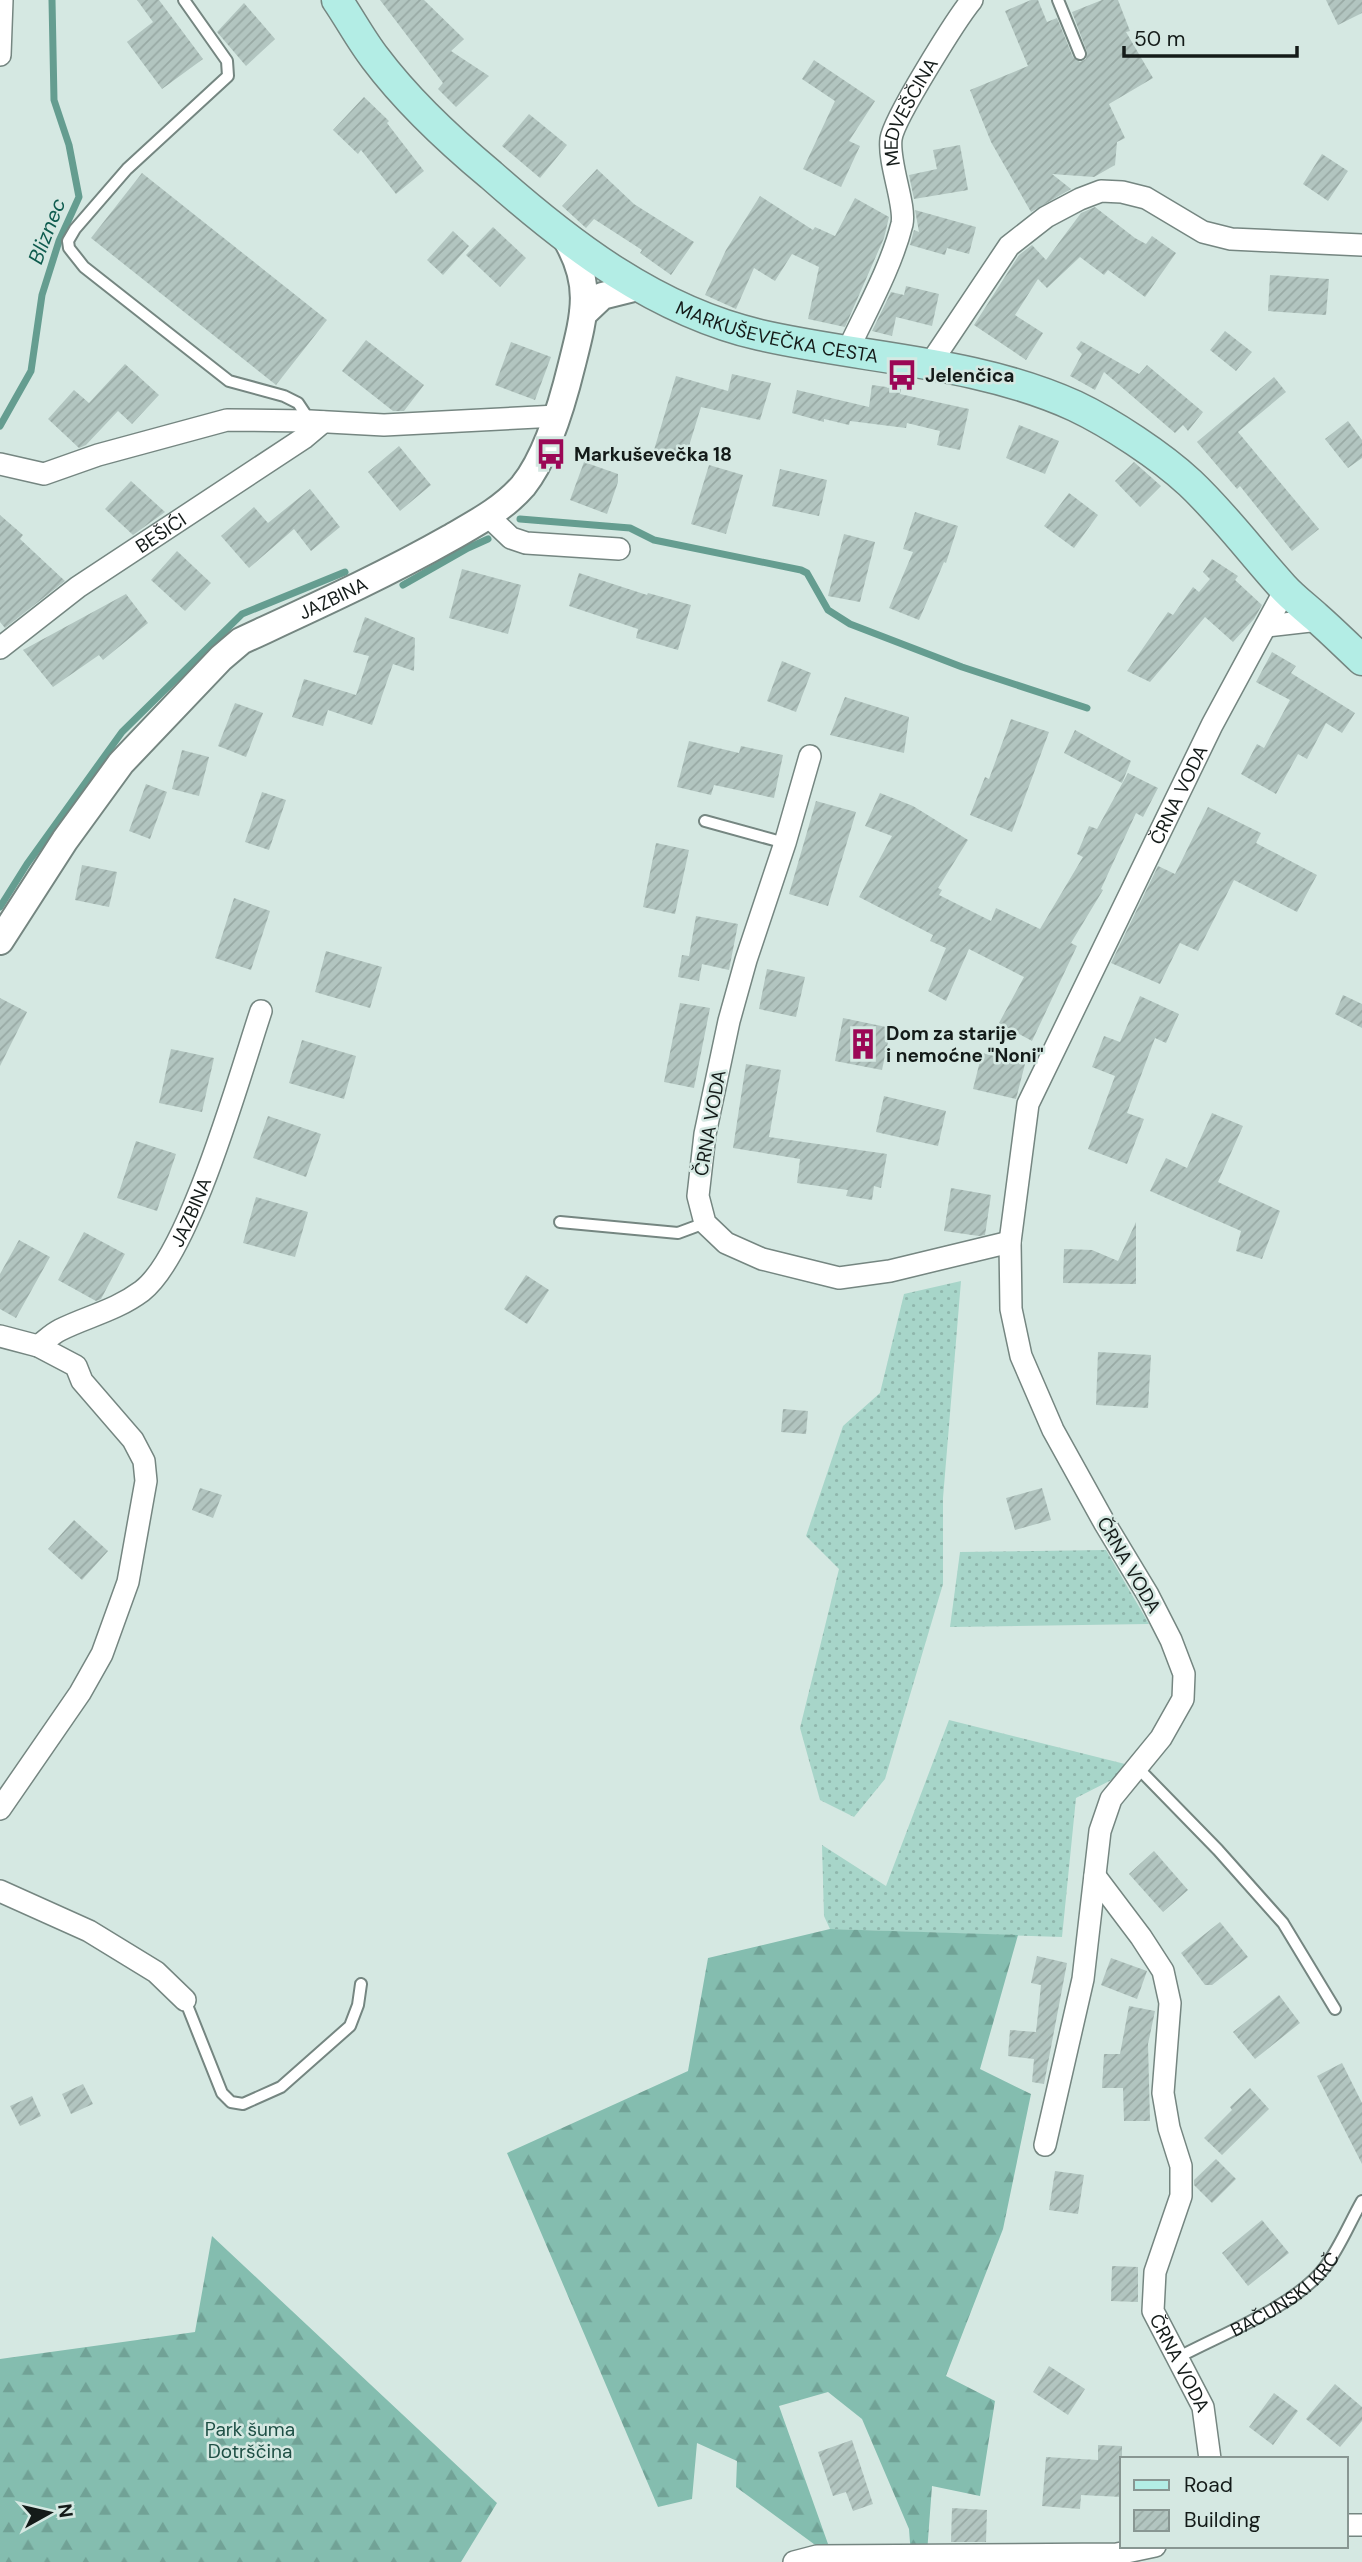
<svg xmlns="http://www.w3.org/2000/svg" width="1362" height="2562" font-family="'DM Sans',sans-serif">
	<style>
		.grass { fill: url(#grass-dots) }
		.forest { fill: url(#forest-firs) }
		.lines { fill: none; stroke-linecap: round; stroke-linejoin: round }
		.stream { stroke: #659d90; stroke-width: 7 }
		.building { fill: url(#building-hatch) }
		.service-casing { stroke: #758681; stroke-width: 14 }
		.minor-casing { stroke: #758681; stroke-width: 24 }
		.tertiary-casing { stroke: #758681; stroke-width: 30 }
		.secondary-casing { stroke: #758681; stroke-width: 33 }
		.service { stroke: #fff; stroke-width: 10 }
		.minor { stroke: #fff; stroke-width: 21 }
		.tertiary { stroke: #fff; stroke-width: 26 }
		.secondary { stroke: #b3ede5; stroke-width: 30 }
		.labels { text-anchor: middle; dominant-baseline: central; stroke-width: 5; stroke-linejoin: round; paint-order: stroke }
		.street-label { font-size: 19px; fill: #141b19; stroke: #d5e8e2 }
		.poi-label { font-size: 19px; font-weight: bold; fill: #141b19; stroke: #d5e8e2; text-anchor: start }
		.park-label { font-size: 19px; fill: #1e4f45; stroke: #d5e8e2 }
		.water-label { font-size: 21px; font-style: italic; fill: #0e5b4e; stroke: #d5e8e2 }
	</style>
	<defs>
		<pattern id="grass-dots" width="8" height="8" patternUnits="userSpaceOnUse" patternTransform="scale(1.75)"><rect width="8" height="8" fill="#a7d5c9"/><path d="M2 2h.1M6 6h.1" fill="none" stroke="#8fb6ac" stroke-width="1.8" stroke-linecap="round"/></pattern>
		<pattern id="forest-firs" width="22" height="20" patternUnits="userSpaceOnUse" patternTransform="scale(1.75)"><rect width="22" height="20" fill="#84bdaf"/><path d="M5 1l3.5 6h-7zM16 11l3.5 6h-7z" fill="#71a296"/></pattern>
		<pattern id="building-hatch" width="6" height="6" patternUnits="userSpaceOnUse" patternTransform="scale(1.75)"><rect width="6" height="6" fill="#b2c5c0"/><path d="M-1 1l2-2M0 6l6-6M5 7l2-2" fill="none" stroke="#98a9a4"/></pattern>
	</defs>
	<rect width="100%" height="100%" fill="#d5e8e2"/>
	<g class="grass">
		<path d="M961,1281L943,1498V1584L885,1779L854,1817L820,1800L800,1728L839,1569L806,1536L843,1426L880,1393L904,1294Z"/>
		<path d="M1106,1550L1149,1624L950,1627L960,1552Z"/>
		<path d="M949,1720L1137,1767L1076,1798L1062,1937L830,1929L824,1916L822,1845L886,1886Z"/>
	</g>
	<g class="forest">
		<path d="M830,1929L1018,1935L980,2069L1031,2094L1003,2229L946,2376L995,2401L980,2496L932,2486L927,2553L911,2556L909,2529L862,2419L828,2392L779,2406L833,2558L736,2487L737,2461L697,2443L692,2499L658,2507L507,2153L688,2071L708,1958Z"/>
		<path d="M212,2236L497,2503L461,2562H0V2359L195,2332Z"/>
	</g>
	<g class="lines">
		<g class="stream">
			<path d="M0,426L31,371L42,295L59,241L79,197L69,145L54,100L52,0"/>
			<path d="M520,519L630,528L654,540L801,570L807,573L828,610L850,624L962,667L1087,708"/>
			<path d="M403,585L468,548L488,539"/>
			<path d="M0,907L27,864L122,732L242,614L345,572"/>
		</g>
	</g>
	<g class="building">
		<path d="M137,0H159L203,59L162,89L127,42L153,22Z"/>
		<path d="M380,0H424L464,39L451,51L489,76L456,107L438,89L443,83Z"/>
		<path d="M1031,0H1038L1047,22L1057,18L1073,57L1080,62L1086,59L1087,52L1072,12L1102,0H1118L1130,31L1126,32L1153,78L1109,104L1125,138L1117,142L1115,165L1094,177L1052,174L1071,189L1031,212L991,142L970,90L1028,66L1005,11Z"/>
		<path d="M1326,0H1362V13L1338,25Z"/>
		<path d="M244,3L275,39L246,66L217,32Z"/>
		<path d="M814,60L875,101L849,141L860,146L841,187L803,169L835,101L802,79Z"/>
		<path d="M364,97L389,121L387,123L424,171L396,194L361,150L358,154L333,130Z"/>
		<path d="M529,114L567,145L540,178L502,146Z"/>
		<path d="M960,145L968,190L914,199L909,175L937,169L933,150Z"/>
		<path d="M1322,154L1348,171L1328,201L1303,184Z"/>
		<path d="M597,169L634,204L694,242L671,275L640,253L642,250L594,219L586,228L562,206Z"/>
		<path d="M142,173L327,320L276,385L91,238Z"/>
		<path d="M760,196L813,230L815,227L835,236L855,198L889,217L884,238L845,327L808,319L819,267L792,254L775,281L754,268L736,309L705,295L726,250Z"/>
		<path d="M1095,207L1135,238L1146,244L1152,236L1176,253L1145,297L1108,270L1104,275L1080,257L1047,288L1038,279L1015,315L1043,333L1026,360L974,325L1019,255L1032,245L1046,260L1081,213Z"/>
		<path d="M915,210L976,227L969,254L947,248L945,255L910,245L914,230L919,232Z"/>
		<path d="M493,227L526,258L500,287L466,255Z"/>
		<path d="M453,231L469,246L443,275L427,260Z"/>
		<path d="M1270,275L1329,279L1326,315L1268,311Z"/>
		<path d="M906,286L939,294L932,326L896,317L892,336L872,331L891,292L904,295Z"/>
		<path d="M1225,331L1252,352L1236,371L1210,350Z"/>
		<path d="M366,340L424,385L404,411H393L342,371Z"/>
		<path d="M1081,341L1139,374L1147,365L1203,412L1188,431L1183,425L1175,433L1104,372L1095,390L1070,376L1082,354L1076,348Z"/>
		<path d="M511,342L551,357L535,400L495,385Z"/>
		<path d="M125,364L159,395L132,424L118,411L86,445L79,448L48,419L74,390L89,403Z"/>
		<path d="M732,374L771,383L760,420L701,407L685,459L654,450L676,376L728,391Z"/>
		<path d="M1274,377L1286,392L1238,432L1319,529L1292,551L1240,486L1237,489L1197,442Z"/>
		<path d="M872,385L901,389L900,394L969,409L960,450L937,445L940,431L907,423L906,428L850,421L849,425L824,419V422L792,413L797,390L869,407Z"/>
		<path d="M1348,421L1362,440V458L1348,468L1325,439Z"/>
		<path d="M1019,425L1059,441L1045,474L1006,458Z"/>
		<path d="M399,446L431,485L400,511L368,472Z"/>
		<path d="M584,462L618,474V482L607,514L570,500Z"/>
		<path d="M1134,462L1161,486L1140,507L1115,481Z"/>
		<path d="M709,465L743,475L726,534L691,524Z"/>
		<path d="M780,469L827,480L819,516L772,506Z"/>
		<path d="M131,481L165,512L133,535L105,509Z"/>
		<path d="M310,489L340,527L311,551L294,529L249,568L221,536L254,507L268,523Z"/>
		<path d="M1069,493L1098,515L1074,548L1044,526Z"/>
		<path d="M915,512L958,526L946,563L944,562L919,620L889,608L913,552L903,549Z"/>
		<path d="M0,515L23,535L20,539L65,581L5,628L0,622Z"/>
		<path d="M844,534L875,542L860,602L828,596Z"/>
		<path d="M177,551L211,583L185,611L151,580Z"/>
		<path d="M1212,559L1238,576L1235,580L1262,605L1254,619L1233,642L1205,617L1150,682L1127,671L1168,612L1173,615L1193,587L1199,592L1210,579L1203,572Z"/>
		<path d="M462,569L521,585L508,634L449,618Z"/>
		<path d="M579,573L647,595L648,593L691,605L678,650L636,638L638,629L569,606Z"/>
		<path d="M126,594L148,623L103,660L99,655L53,687L23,650Z"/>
		<path d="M365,617L415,638L414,671L393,664L372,725L328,710L323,726L292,717L304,679L356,695L369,656L353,652Z"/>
		<path d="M1272,652L1296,666L1291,673L1355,713L1342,733L1326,723L1307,759L1298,754L1276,794L1241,774L1257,744L1264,748L1290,700L1256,682Z"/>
		<path d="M782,661L811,673L796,712L767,701Z"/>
		<path d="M845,697L909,717L904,753L830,735Z"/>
		<path d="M235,703L263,713L246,757L218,746Z"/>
		<path d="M1011,719L1049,732L1012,832L970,815L985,777L989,779Z"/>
		<path d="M1075,730L1131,761L1122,783L1064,753Z"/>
		<path d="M689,741L739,753L741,746L783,755L774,798L714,785L711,795L677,787Z"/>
		<path d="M182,750L209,757L199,796L172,789Z"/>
		<path d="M1128,773L1158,788L1143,817L1136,813L1101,889L1103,890L1071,943L1077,946L1032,1041L999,1023L1024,977L969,949L946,1001L928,991L946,948L930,941L933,935L859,897L892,836L865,826L880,793L913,806L968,840L938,888L942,890L939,895L991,921L996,908L1040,929L1083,857L1077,854L1089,826L1097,829Z"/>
		<path d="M146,784L167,792L150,839L129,831Z"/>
		<path d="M262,792L286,800L269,850L245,842Z"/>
		<path d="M816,801L856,812L828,906L789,894Z"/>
		<path d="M1208,807L1261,833L1256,843L1317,875L1297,912L1234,880L1198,951L1180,943L1160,984L1111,963L1158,866L1175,874Z"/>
		<path d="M656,843L689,850L675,914L643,907Z"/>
		<path d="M82,865L117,872L109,907L75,900Z"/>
		<path d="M234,898L270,911L251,970L215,958Z"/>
		<path d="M696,916L738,924L729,970L702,964L699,981L678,977L682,955L689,956Z"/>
		<path d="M326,951L382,967L370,1008L315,992Z"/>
		<path d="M767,969L805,977L796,1017L759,1009Z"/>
		<path d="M1343,995L1362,1004V1028L1335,1014Z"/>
		<path d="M1140,996L1179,1014L1166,1043L1155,1038L1127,1113L1144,1119L1127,1164L1088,1149L1115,1076L1092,1067L1104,1036L1120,1042Z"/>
		<path d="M0,998L27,1012L0,1066Z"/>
		<path d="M680,1003L710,1008L694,1088L664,1082Z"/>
		<path d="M843,1018L891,1028L882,1070L835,1061Z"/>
		<path d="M302,1040L356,1056L344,1099L289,1083Z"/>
		<path d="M171,1049L214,1058L202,1112L159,1103Z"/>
		<path d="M982,1053L1025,1064L1016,1099L973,1089Z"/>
		<path d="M746,1064L781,1070L769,1137L887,1154L881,1188L874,1186L872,1200L846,1196L848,1190L797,1183L800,1159L733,1148Z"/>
		<path d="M884,1096L946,1111L938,1146L876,1132Z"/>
		<path d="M1212,1113L1243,1126L1218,1182L1280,1211L1262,1259L1236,1251L1241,1231L1150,1191L1166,1158L1187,1168Z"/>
		<path d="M268,1116L321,1134L306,1177L253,1158Z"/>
		<path d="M136,1141L176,1154L157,1211L117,1198Z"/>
		<path d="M951,1188L991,1195L985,1235L979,1236L944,1231Z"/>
		<path d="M256,1197L308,1212L295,1257L243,1243Z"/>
		<path d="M1136,1222V1284L1063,1283L1064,1249L1092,1250L1118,1261Z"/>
		<path d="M84,1232L125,1254L101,1299L96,1301L58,1280Z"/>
		<path d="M19,1240L50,1257L16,1318L0,1309V1274Z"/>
		<path d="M526,1275L549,1290L527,1324L504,1309Z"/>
		<path d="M1098,1352L1151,1355L1148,1408L1096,1405Z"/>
		<path d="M783,1409L808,1411L806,1434L781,1432Z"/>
		<path d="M200,1488L222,1495L213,1518L192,1510Z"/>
		<path d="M1042,1488L1051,1520L1015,1530L1006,1498Z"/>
		<path d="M74,1520L108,1551L82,1580L48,1549Z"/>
		<path d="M1154,1851L1188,1890L1163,1912L1129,1874Z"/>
		<path d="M1220,1922L1248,1957L1212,1985H1205L1181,1953Z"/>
		<path d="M1037,1956L1067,1963L1044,2084L1032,2082L1034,2059L1008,2056L1010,2030L1036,2032L1041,1985L1031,1983Z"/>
		<path d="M1111,1958L1147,1971L1137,1999L1101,1985Z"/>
		<path d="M1279,1995L1300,2023L1255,2059L1233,2032Z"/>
		<path d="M1129,2006L1155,2011L1148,2044L1150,2121H1124L1123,2088H1102L1104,2054H1120Z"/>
		<path d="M1342,2063L1362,2103V2164L1317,2076Z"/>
		<path d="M83,2084L93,2104L71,2114L62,2094Z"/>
		<path d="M1250,2088L1269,2109L1222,2155L1204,2138L1232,2110L1230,2107Z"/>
		<path d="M32,2096L41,2116L20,2126L10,2106Z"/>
		<path d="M1216,2159L1236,2179L1212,2203L1194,2185V2180Z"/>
		<path d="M1055,2171L1084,2175L1078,2214L1049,2210Z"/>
		<path d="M1262,2220L1289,2253L1248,2286L1222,2253Z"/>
		<path d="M1112,2266L1138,2267V2302L1111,2301Z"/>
		<path d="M1049,2366L1085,2389L1068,2415L1033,2392Z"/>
		<path d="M1335,2384L1362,2407V2421L1340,2447L1306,2419Z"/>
		<path d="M1274,2393L1298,2411L1273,2445L1249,2427Z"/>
		<path d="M852,2440L873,2504L853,2511L846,2492L833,2496L818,2452Z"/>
		<path d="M1098,2445L1122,2446V2497L1081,2495L1080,2509L1042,2506L1046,2457L1098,2460Z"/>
		<path d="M952,2508L987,2510L986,2542H951Z"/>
	</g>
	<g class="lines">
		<defs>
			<g id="service">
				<path d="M184,0L227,61L228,76L127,169L75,229L68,241L69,248L84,267L229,381L284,396L298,403L310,421"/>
				<path d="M1058,0L1080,54"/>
				<path d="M705,821L785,843"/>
				<path d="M560,1222L678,1233L705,1223"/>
				<path d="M1137,1767L1218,1850L1283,1923L1335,2009"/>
				<path d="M185,2000L222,2093L231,2102L243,2104L281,2087L350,2026L358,2005L361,1984"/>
				<path id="s1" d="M1179,2357C1222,2334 1296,2306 1325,2267C1340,2247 1350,2222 1362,2201"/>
			</g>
			<g id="minor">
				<path d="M0,55L2,0"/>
				<path id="s2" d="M847,352C866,311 891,268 902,224C906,205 888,163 891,139C893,120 957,18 972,0"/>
				<path d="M930,364L1009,246L1046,217L1080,199L1101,191L1122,192L1146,198L1203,232L1231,239L1362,245"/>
				<path d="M0,464L44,474L98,455L227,420L310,421L384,425L557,416"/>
				<path d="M488,516L511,538L526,543L619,549"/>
				<path d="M1267,626L1319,620"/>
				<path id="s3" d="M0,648L78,587L304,438L323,422"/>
				<path d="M810,756L785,843L746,960L729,1021L705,1134L698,1196L705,1223L726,1243L762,1259L839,1278L890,1271L1010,1242"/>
				<path d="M0,1336L38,1346L76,1366L82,1381L133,1440L144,1461L146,1481L128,1582L102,1654L80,1693L0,1809"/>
				<path id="s4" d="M38,1346C45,1341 52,1334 60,1330C88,1316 115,1311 142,1291C190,1254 240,1074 261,1011"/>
				<path id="s5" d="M1095,1876L1141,1937L1163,1971L1170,2003L1163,2093L1169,2128L1181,2166V2196L1155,2272L1153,2311L1203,2407L1210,2459"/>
				<path d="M0,1891L89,1931L156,1972L185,2000"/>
				<path id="s6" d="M1045,2145L1083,1979L1100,1831L1111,1799L1161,1738L1183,1699L1184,1674L1171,1640L1148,1595L1104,1522L1053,1430L1021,1356L1011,1309L1010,1242L1028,1104L1212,725L1285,590"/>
				<path d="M1346,2525H1362"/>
				<path d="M794,2562L817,2556L1117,2554L1155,2546"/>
			</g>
			<g id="tertiary">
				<path d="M583,314L602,296L638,287"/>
				<path id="s7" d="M0,941L65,840L121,763L221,658L241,641C312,608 383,576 450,538C476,523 503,509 523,486C548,455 563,401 572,364C585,313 593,283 565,237"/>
			</g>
			<g id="secondary">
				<path id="s8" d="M337,0C350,19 361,40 375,58C408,102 449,140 491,175C570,245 656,311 760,335C865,359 976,361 1075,406C1111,423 1161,456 1190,483C1224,515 1252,553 1283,587C1293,598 1305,607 1316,617C1332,631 1347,646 1362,660"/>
			</g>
		</defs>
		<use href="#service" class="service-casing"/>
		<use href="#minor" class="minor-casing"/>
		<use href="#tertiary" class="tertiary-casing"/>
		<use href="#secondary" class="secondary-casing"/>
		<use href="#service" class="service"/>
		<use href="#minor" class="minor"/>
		<use href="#tertiary" class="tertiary"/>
		<use href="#secondary" class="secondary"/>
	</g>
	<defs>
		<symbol id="bus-bare" viewBox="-9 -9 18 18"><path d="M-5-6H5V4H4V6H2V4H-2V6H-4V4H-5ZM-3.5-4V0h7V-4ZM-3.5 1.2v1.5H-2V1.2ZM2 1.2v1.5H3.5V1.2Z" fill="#9b0756" stroke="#d5e8e2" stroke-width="2.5" paint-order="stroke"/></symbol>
		<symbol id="building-bare" viewBox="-9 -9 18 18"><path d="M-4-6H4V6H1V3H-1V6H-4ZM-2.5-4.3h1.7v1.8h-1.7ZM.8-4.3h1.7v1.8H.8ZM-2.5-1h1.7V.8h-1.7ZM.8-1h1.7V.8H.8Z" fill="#9b0756" stroke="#d5e8e2" stroke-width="2.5" paint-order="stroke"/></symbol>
	</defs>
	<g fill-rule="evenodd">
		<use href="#bus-bare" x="880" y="353" width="44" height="44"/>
		<use href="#bus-bare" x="529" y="432" width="44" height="44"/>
		<use href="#building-bare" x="841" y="1022" width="44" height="44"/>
	</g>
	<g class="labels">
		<g class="street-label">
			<text stroke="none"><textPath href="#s2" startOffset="257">MEDVEŠČINA</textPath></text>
			<text stroke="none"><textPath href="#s8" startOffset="567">MARKUŠEVEČKA CESTA</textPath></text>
			<text stroke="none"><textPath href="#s3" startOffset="198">BEŠIĆI</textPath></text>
			<text stroke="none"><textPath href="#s7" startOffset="488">JAZBINA</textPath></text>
			<text stroke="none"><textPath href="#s6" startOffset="1458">ČRNA VODA</textPath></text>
			<text transform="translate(710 1123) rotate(-80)">ČRNA VODA</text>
			<text stroke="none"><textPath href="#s4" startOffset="212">JAZBINA</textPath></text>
			<text transform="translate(1129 1565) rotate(60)">ČRNA VODA</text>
			<text stroke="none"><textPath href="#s1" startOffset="124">BAČUNSKI KRČ</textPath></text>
			<text stroke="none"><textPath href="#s5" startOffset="523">ČRNA VODA</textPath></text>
		</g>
		<g class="poi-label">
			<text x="925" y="375">Jelenčica</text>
			<text x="574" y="454">Markuševečka 18</text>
			<text x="886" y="1033">Dom za starije<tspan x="886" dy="22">i nemoćne "Noni"</tspan></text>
		</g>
		<g class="park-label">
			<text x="250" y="2429">Park šuma<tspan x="250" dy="22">Dotrščina</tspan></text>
		</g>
		<g class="water-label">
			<text transform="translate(47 231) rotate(-69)">Bliznec</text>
		</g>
	</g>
	<rect x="1120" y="2457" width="228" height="91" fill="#d5e8e2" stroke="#889692" stroke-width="2"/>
	<rect x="1134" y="2480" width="35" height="10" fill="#b3ede5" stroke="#889692" stroke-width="2"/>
	<text x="1184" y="2492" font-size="21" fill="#141b19">Road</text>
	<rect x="1134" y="2510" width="35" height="21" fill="url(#building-hatch)" stroke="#889692" stroke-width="2"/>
	<text x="1184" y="2527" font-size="21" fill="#141b19">Building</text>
	<g transform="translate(49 2513) rotate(82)" stroke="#d5e8e2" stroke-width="5" paint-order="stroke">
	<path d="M0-5L12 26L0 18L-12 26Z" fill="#141b19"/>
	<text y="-10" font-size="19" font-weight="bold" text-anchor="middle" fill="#141b19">N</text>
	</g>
	<path d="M1124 46v10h173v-10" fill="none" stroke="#141b19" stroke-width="3.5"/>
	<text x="1134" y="46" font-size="21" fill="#141b19" stroke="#d5e8e2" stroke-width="5" paint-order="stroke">50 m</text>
</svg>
